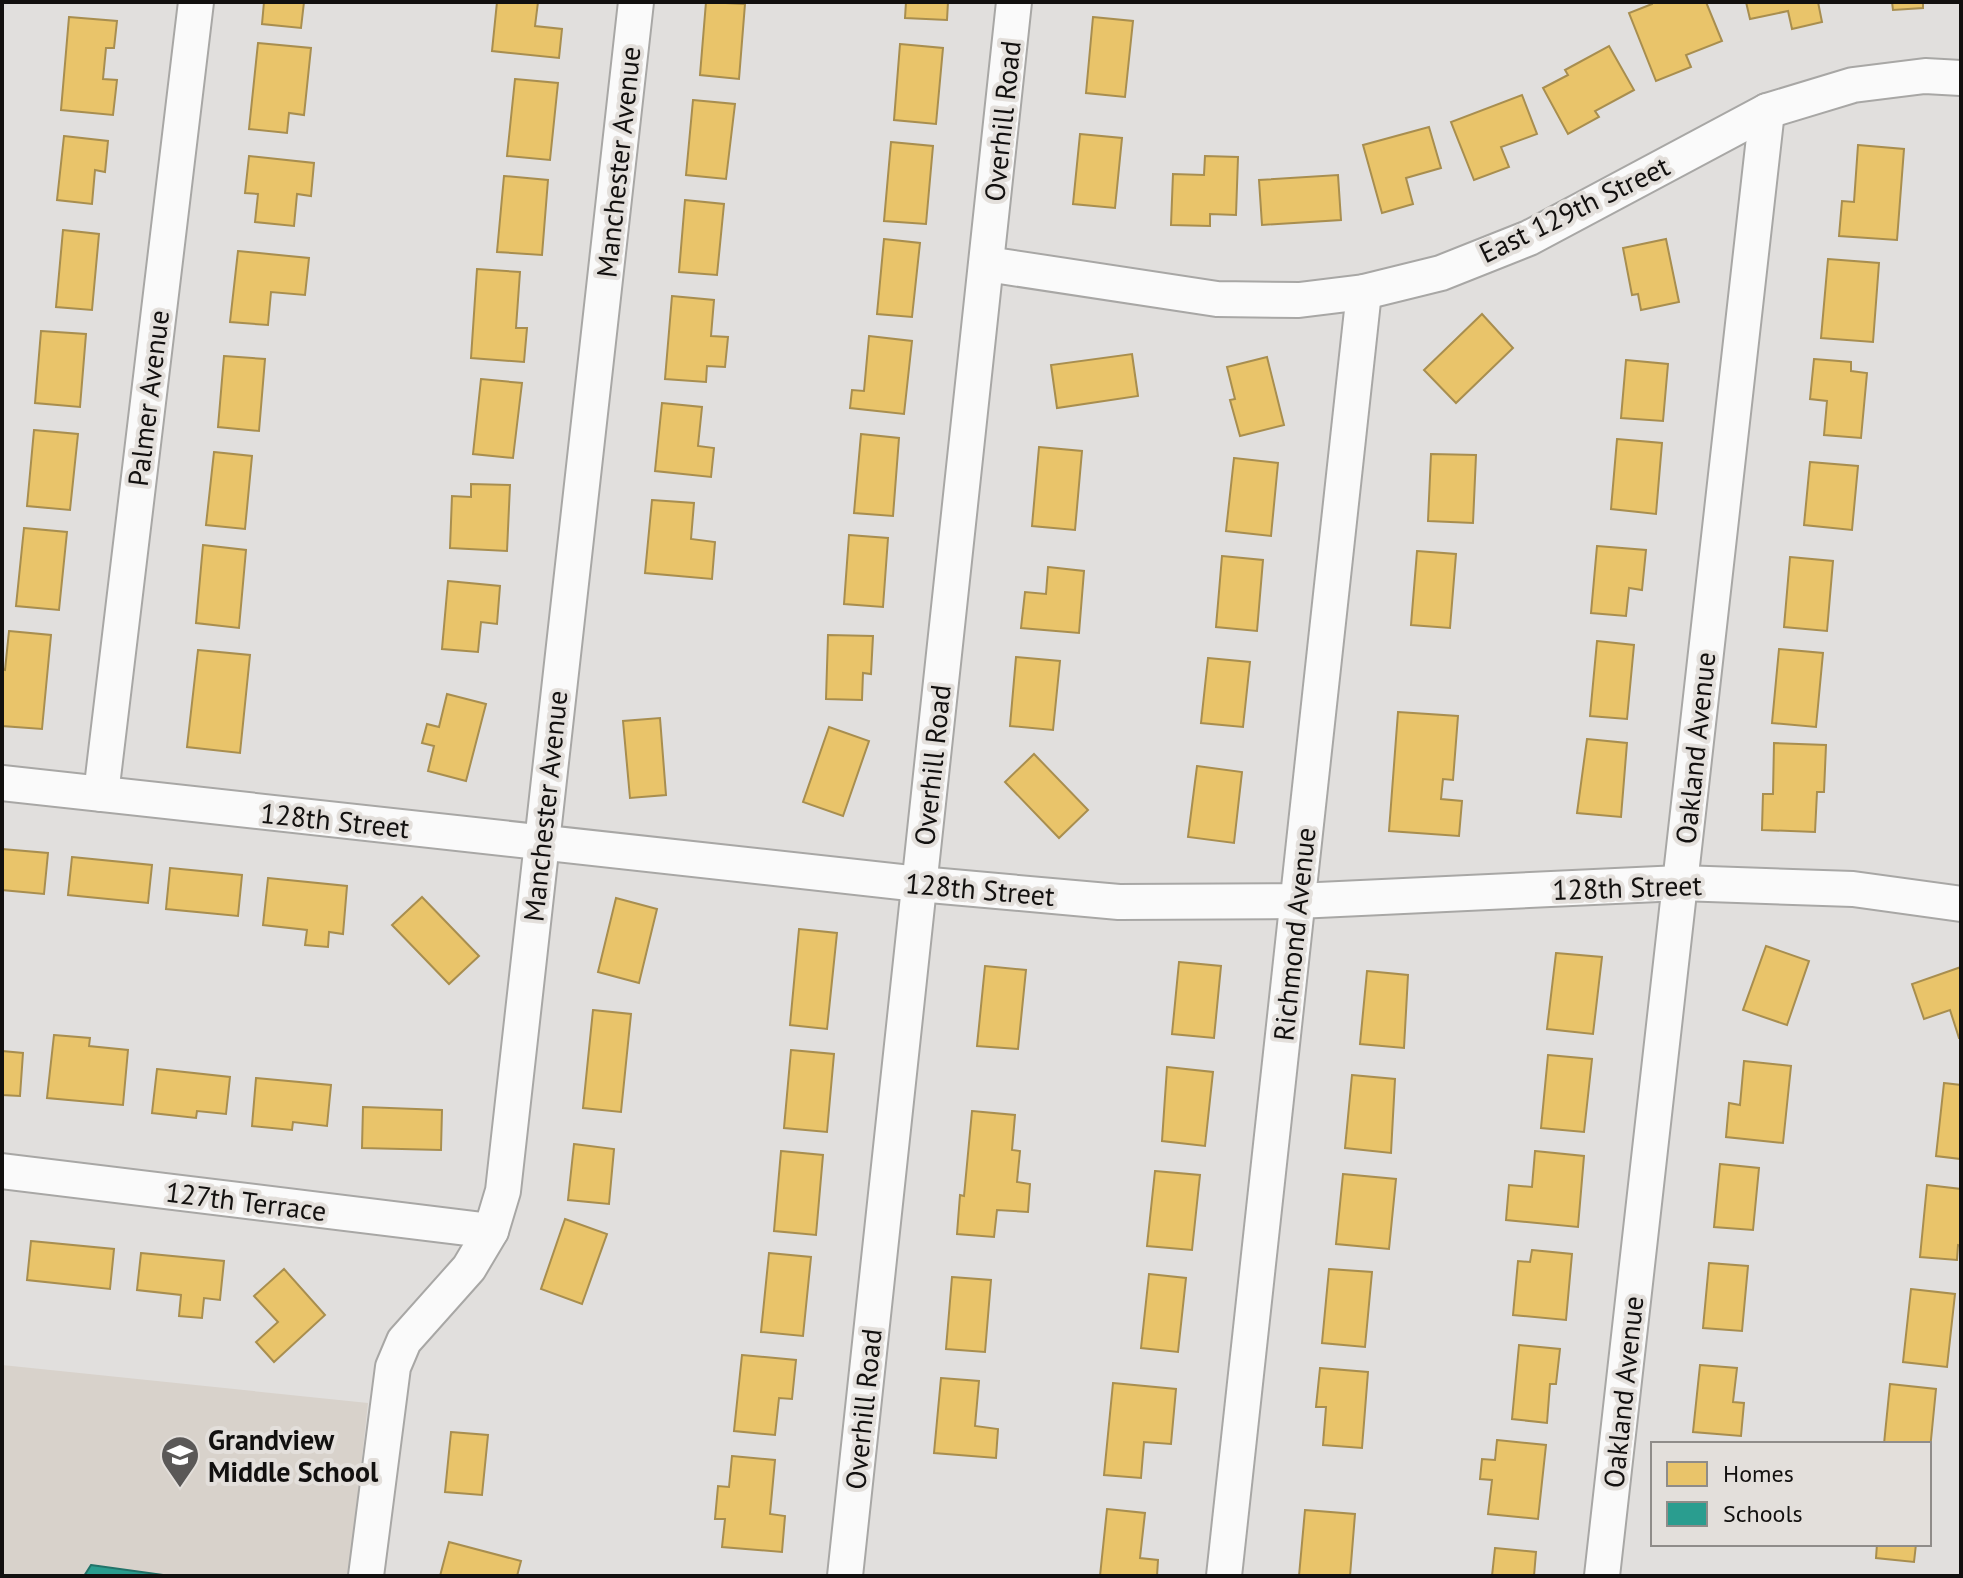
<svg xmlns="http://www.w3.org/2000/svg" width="1963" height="1578" font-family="'PT Sans',sans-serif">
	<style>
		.built { fill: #d8d2cb }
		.homes { fill: #e9c46a; stroke: #a88e4f; stroke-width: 2 }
		.schools { fill: #2a9d8f; stroke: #237369; stroke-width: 2 }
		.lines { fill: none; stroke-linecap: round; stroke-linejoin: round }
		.minor-casing { stroke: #a8a7a5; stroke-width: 38 }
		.minor { stroke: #fafafa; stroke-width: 34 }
		.labels { text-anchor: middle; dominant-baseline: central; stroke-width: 8; stroke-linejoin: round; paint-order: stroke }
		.street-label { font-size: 28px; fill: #12100f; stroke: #e3dfdb }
		.poi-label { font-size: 28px; font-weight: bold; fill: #12100f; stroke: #e3dfdb; text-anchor: start }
	</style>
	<rect width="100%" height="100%" fill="#e1dfdd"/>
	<path class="built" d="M2,1365L368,1403L349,1576H2Z"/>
	<g class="homes">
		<path d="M264,2H304L301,28L262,24Z"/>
		<path d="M497,2H538L535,26L562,29L559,58L492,51Z"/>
		<path d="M706,2L745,4L739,79L700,75Z"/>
		<path d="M906,2H948L947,20L905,18Z"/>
		<path d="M1652,2H1706L1722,41L1686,55L1691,67L1656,81L1629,13L1652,4Z"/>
		<path d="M1746,2H1818L1822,22L1792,29L1788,11L1750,19Z"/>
		<path d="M1892,2H1923V8L1893,10Z"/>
		<path d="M69,17L117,21L114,48H106L103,79L117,80L113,115L61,110Z"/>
		<path d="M1093,17L1133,21L1125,97L1086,93Z"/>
		<path d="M258,43L311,48L304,115L289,113L287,133L249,129Z"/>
		<path d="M900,44L943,48L936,124L894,120Z"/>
		<path d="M1609,46L1634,90L1595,111L1599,117L1568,134L1543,88L1568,75L1565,70Z"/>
		<path d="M515,79L558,83L550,160L507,156Z"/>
		<path d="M1522,95L1537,134L1501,147L1509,167L1474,180L1451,122Z"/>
		<path d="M693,100L735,104L726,179L686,175Z"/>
		<path d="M1429,127L1441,168L1406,178L1413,204L1382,213L1363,145Z"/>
		<path d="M1080,134L1122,138L1115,208L1073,204Z"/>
		<path d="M64,136L108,141L105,172L95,170L92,204L57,200Z"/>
		<path d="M891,142L933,146L926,224L884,221Z"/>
		<path d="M1858,145L1904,149L1897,240L1839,236L1842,201L1854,202Z"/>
		<path d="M249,156L314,163L311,196L297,194L294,226L255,222L258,194L245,193Z"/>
		<path d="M1205,156L1238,157L1236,215L1210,214V226L1171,225L1173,174L1204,175Z"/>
		<path d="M1338,175L1341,220L1262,225L1259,180Z"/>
		<path d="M504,176L548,180L542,255L497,252Z"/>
		<path d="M685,200L724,204L717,275L679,272Z"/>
		<path d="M63,230L99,234L92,310L56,307Z"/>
		<path d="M884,239L920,243L912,317L877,314Z"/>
		<path d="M1666,239L1679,302L1641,310L1638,294L1632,295L1623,248Z"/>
		<path d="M238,251L309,258L305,295L271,292L268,325L230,322Z"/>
		<path d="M1828,259L1879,263L1873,342L1821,338Z"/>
		<path d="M477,269L520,272L516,328H527L524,362L471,358Z"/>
		<path d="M672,296L714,300L711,336L728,337L725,367L707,366L706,382L665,379Z"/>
		<path d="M1482,314L1513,348L1456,403L1424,370Z"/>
		<path d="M41,331L86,334L80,407L35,403Z"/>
		<path d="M869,336L912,341L904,414L850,408L852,390L864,391Z"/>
		<path d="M1132,354L1138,396L1057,408L1051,365Z"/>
		<path d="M224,356L265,359L259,431L218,427Z"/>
		<path d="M1267,357L1284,425L1240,436L1230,400L1235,399L1227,367Z"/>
		<path d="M1814,359L1851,362V371L1867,373L1861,438L1824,435L1827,401L1810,399Z"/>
		<path d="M1626,360L1668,364L1663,421L1621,418Z"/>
		<path d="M481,379L522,383L513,458L473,454Z"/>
		<path d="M662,403L702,407L698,446L714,448L711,477L655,471Z"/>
		<path d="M34,430L78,434L70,510L27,506Z"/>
		<path d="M861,434L899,438L893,516L854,513Z"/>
		<path d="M1617,439L1662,443L1656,514L1611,509Z"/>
		<path d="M1039,447L1082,451L1075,530L1032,526Z"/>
		<path d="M214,452L252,456L245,529L206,525Z"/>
		<path d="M1431,454L1476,455L1473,523L1428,521Z"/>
		<path d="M1234,458L1278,463L1271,536L1226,531Z"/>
		<path d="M1810,462L1858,466L1852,530L1804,525Z"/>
		<path d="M471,484L510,485L507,551L450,548L452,496L471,497Z"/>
		<path d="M652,500L694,503L691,539L715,542L712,579L645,573Z"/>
		<path d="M24,528L67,532L59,610L16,606Z"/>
		<path d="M849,535L888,538L883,607L844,604Z"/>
		<path d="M203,545L246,550L239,628L196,623Z"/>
		<path d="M1597,546L1646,550L1642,590L1629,588L1626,616L1591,613Z"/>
		<path d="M1417,551L1456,554L1450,628L1411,625Z"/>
		<path d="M1222,556L1263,560L1257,631L1216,627Z"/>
		<path d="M1790,557L1833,561L1827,631L1784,627Z"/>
		<path d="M1048,567L1084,571L1079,633L1021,628L1025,592L1046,594Z"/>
		<path d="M448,581L500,586L497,624L481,622L478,652L442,649Z"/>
		<path d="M9,631L51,635L42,729L2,726V669L5,670Z"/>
		<path d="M828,635L873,636L871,674L863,673L862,700L826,699Z"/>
		<path d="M1597,641L1634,645L1627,719L1590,716Z"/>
		<path d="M1779,649L1823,653L1816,727L1772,723Z"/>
		<path d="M198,650L250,655L240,753L187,747Z"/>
		<path d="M1016,657L1060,661L1053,730L1010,726Z"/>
		<path d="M1208,658L1250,662L1243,727L1201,723Z"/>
		<path d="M447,694L486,704L466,781L428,771L434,746L422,743L427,724L439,727Z"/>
		<path d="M1398,712L1458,716L1453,780L1443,779L1441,799L1462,801L1459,836L1389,831Z"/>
		<path d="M660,718L666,795L630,798L623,721Z"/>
		<path d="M829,727L869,741L843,816L803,802Z"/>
		<path d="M1587,739L1627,743L1621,817L1577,813Z"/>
		<path d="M1774,743L1826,745L1824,792H1817L1815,832L1762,830L1763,794H1773Z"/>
		<path d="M1034,754L1088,810L1059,838L1005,782Z"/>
		<path d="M1197,766L1242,772L1234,843L1188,837Z"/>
		<path d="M2,849L48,853L44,894L2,890Z"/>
		<path d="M72,857L152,865L148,903L68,895Z"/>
		<path d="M170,868L242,875L238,916L166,909Z"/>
		<path d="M268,878L347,886L343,934L329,932L328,947L305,945L307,930L263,925Z"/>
		<path d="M422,897L479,956L449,984L392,925Z"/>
		<path d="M616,898L657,909L639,983L598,972Z"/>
		<path d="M799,929L837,933L827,1029L790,1025Z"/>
		<path d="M1766,946L1809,961L1787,1025L1743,1010Z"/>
		<path d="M1556,953L1602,957L1593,1034L1547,1029Z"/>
		<path d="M1179,962L1221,966L1214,1038L1172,1034Z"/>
		<path d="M985,966L1026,970L1018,1049L977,1046Z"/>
		<path d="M1961,967V1038H1959L1950,1010L1924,1019L1912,984Z"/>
		<path d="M1367,971L1408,975L1404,1048L1360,1044Z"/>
		<path d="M593,1010L631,1014L621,1112L583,1108Z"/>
		<path d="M54,1035L90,1038L89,1046L128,1050L123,1105L47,1098Z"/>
		<path d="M791,1050L834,1054L827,1132L784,1128Z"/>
		<path d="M2,1051L23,1053L20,1096L2,1095Z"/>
		<path d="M1548,1055L1592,1059L1584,1132L1541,1128Z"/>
		<path d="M1744,1061L1791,1066L1783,1143L1726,1137L1729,1103L1740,1105Z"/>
		<path d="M1167,1067L1213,1072L1205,1146L1162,1141Z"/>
		<path d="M157,1069L230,1077L226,1114L197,1111L196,1118L152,1113Z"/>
		<path d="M1352,1075L1395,1079L1391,1153L1345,1148Z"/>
		<path d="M256,1078L331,1085L327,1126L293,1122L292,1130L252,1126Z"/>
		<path d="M1944,1083L1961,1085V1159L1936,1156Z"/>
		<path d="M363,1107L442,1110L441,1150L362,1148Z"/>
		<path d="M972,1111L1015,1115L1012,1150L1020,1151L1017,1182L1030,1184L1028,1212L997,1210L994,1237L957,1234L960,1195L964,1196Z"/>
		<path d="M574,1144L614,1149L609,1204L568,1200Z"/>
		<path d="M781,1151L823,1155L816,1235L774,1231Z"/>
		<path d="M1535,1151L1584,1156L1578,1227L1506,1220L1509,1185L1532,1187Z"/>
		<path d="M1720,1164L1759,1168L1753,1230L1714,1227Z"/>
		<path d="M1155,1171L1200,1175L1192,1250L1147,1246Z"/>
		<path d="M1343,1174L1396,1179L1389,1249L1336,1244Z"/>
		<path d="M1927,1185L1961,1189V1246L1958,1245L1957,1260L1920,1257Z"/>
		<path d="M565,1219L607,1234L582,1304L541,1289Z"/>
		<path d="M31,1241L114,1249L110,1289L27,1280Z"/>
		<path d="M1532,1250L1572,1254L1566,1320L1513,1315L1518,1261L1530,1262Z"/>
		<path d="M141,1253L224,1261L220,1300L204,1298L202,1318L179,1316L181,1295L137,1290Z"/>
		<path d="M769,1253L811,1257L803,1336L761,1332Z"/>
		<path d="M1709,1263L1748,1266L1742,1331L1703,1328Z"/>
		<path d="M284,1269L325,1315L274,1362L256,1342L278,1322L254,1296Z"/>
		<path d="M1329,1269L1372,1272L1365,1347L1322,1343Z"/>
		<path d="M1149,1274L1186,1278L1178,1352L1141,1348Z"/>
		<path d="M952,1277L991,1280L985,1352L946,1349Z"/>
		<path d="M1911,1289L1955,1294L1947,1367L1903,1362Z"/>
		<path d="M1519,1345L1560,1349L1556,1384H1550L1547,1423L1512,1419Z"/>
		<path d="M742,1355L796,1360L792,1399L779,1398L775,1435L734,1431Z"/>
		<path d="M1700,1365L1737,1368L1733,1402L1744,1403L1741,1436L1693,1432Z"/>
		<path d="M1320,1368L1368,1372L1362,1448L1323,1445L1326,1407H1316Z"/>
		<path d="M941,1378L979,1381L975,1426L998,1429L996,1458L934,1453Z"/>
		<path d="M1113,1383L1176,1389L1171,1444L1144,1442L1141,1478L1104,1475Z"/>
		<path d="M1890,1384L1936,1389L1929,1460V1444H1884Z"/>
		<path d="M451,1432L488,1435L482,1495L445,1492Z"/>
		<path d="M1497,1440L1546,1445L1538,1519L1488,1514L1492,1480L1480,1479L1482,1459L1495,1460Z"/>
		<path d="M732,1456L775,1460L770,1514L785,1516L782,1552L722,1547L725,1519H715L718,1486L729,1487Z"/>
		<path d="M1107,1509L1145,1513L1140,1558L1158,1560L1157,1576H1100Z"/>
		<path d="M1305,1510L1355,1514L1350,1576H1299Z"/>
		<path d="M449,1542L521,1561L517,1576H440Z"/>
		<path d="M1877,1544H1916L1914,1562L1876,1558Z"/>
		<path d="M1495,1548L1536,1552L1534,1576H1492Z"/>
	</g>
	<path class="schools" d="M91,1565L164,1575V1576H84Z"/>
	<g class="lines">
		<defs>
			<g id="minor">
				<path d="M987,264L1217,299L1299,300L1364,292L1441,273L1529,238L1767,111L1853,85L1925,76L1961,78"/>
				<path d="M2,783L919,884L1119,902L1297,901L1680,883L1853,889L1961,904"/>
				<path d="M101,794L196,2"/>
				<path d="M2,1171L491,1231"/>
				<path d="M366,1576L393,1367L404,1341L469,1268L491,1231L503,1191L636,2"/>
				<path d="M845,1576L1014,2"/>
				<path d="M1224,1576L1364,292"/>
				<path d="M1602,1576L1767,111"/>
			</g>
		</defs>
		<use href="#minor" class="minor-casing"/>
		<use href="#minor" class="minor"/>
	</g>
	<defs>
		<symbol id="school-pin" viewBox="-11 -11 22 30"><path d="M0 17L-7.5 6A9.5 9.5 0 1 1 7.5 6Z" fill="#5a5857" stroke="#e3dfdb"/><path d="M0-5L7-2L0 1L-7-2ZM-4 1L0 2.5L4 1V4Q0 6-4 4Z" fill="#fff"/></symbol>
	</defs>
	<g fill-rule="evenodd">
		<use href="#school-pin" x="158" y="1433" width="44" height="60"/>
	</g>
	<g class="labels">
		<g class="street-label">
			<text transform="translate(1002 121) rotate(-84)">Overhill Road</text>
			<text transform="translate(618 162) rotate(-84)">Manchester Avenue</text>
			<text transform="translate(1574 209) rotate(-26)">East 129th Street</text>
			<text transform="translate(148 398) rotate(-83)">Palmer Avenue</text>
			<text transform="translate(1695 748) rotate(-84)">Oakland Avenue</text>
			<text transform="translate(932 765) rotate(-84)">Overhill Road</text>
			<text transform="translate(545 806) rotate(-84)">Manchester Avenue</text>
			<text transform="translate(335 820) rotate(6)">128th Street</text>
			<text transform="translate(1627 887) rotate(-2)">128th Street</text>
			<text transform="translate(980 889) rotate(5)">128th Street</text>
			<text transform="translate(1294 934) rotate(-84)">Richmond Avenue</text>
			<text transform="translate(246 1201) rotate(7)">127th Terrace</text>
			<text transform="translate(1623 1392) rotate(-84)">Oakland Avenue</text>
			<text transform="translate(863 1409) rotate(-84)">Overhill Road</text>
		</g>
		<g class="poi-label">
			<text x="208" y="1439">Grandview<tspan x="208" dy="32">Middle School</tspan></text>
		</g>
	</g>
	<rect width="1963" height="1578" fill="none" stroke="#12100f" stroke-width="8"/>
	<rect x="1651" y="1442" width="280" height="104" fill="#e3dfdb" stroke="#8f8c89" stroke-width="2"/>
	<rect x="1667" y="1462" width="40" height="24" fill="#e9c46a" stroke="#8f8c89" stroke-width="2"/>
	<text x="1723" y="1482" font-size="24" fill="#12100f">Homes</text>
	<rect x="1667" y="1502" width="40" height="24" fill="#2a9d8f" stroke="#8f8c89" stroke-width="2"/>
	<text x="1723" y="1522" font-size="24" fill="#12100f">Schools</text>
</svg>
